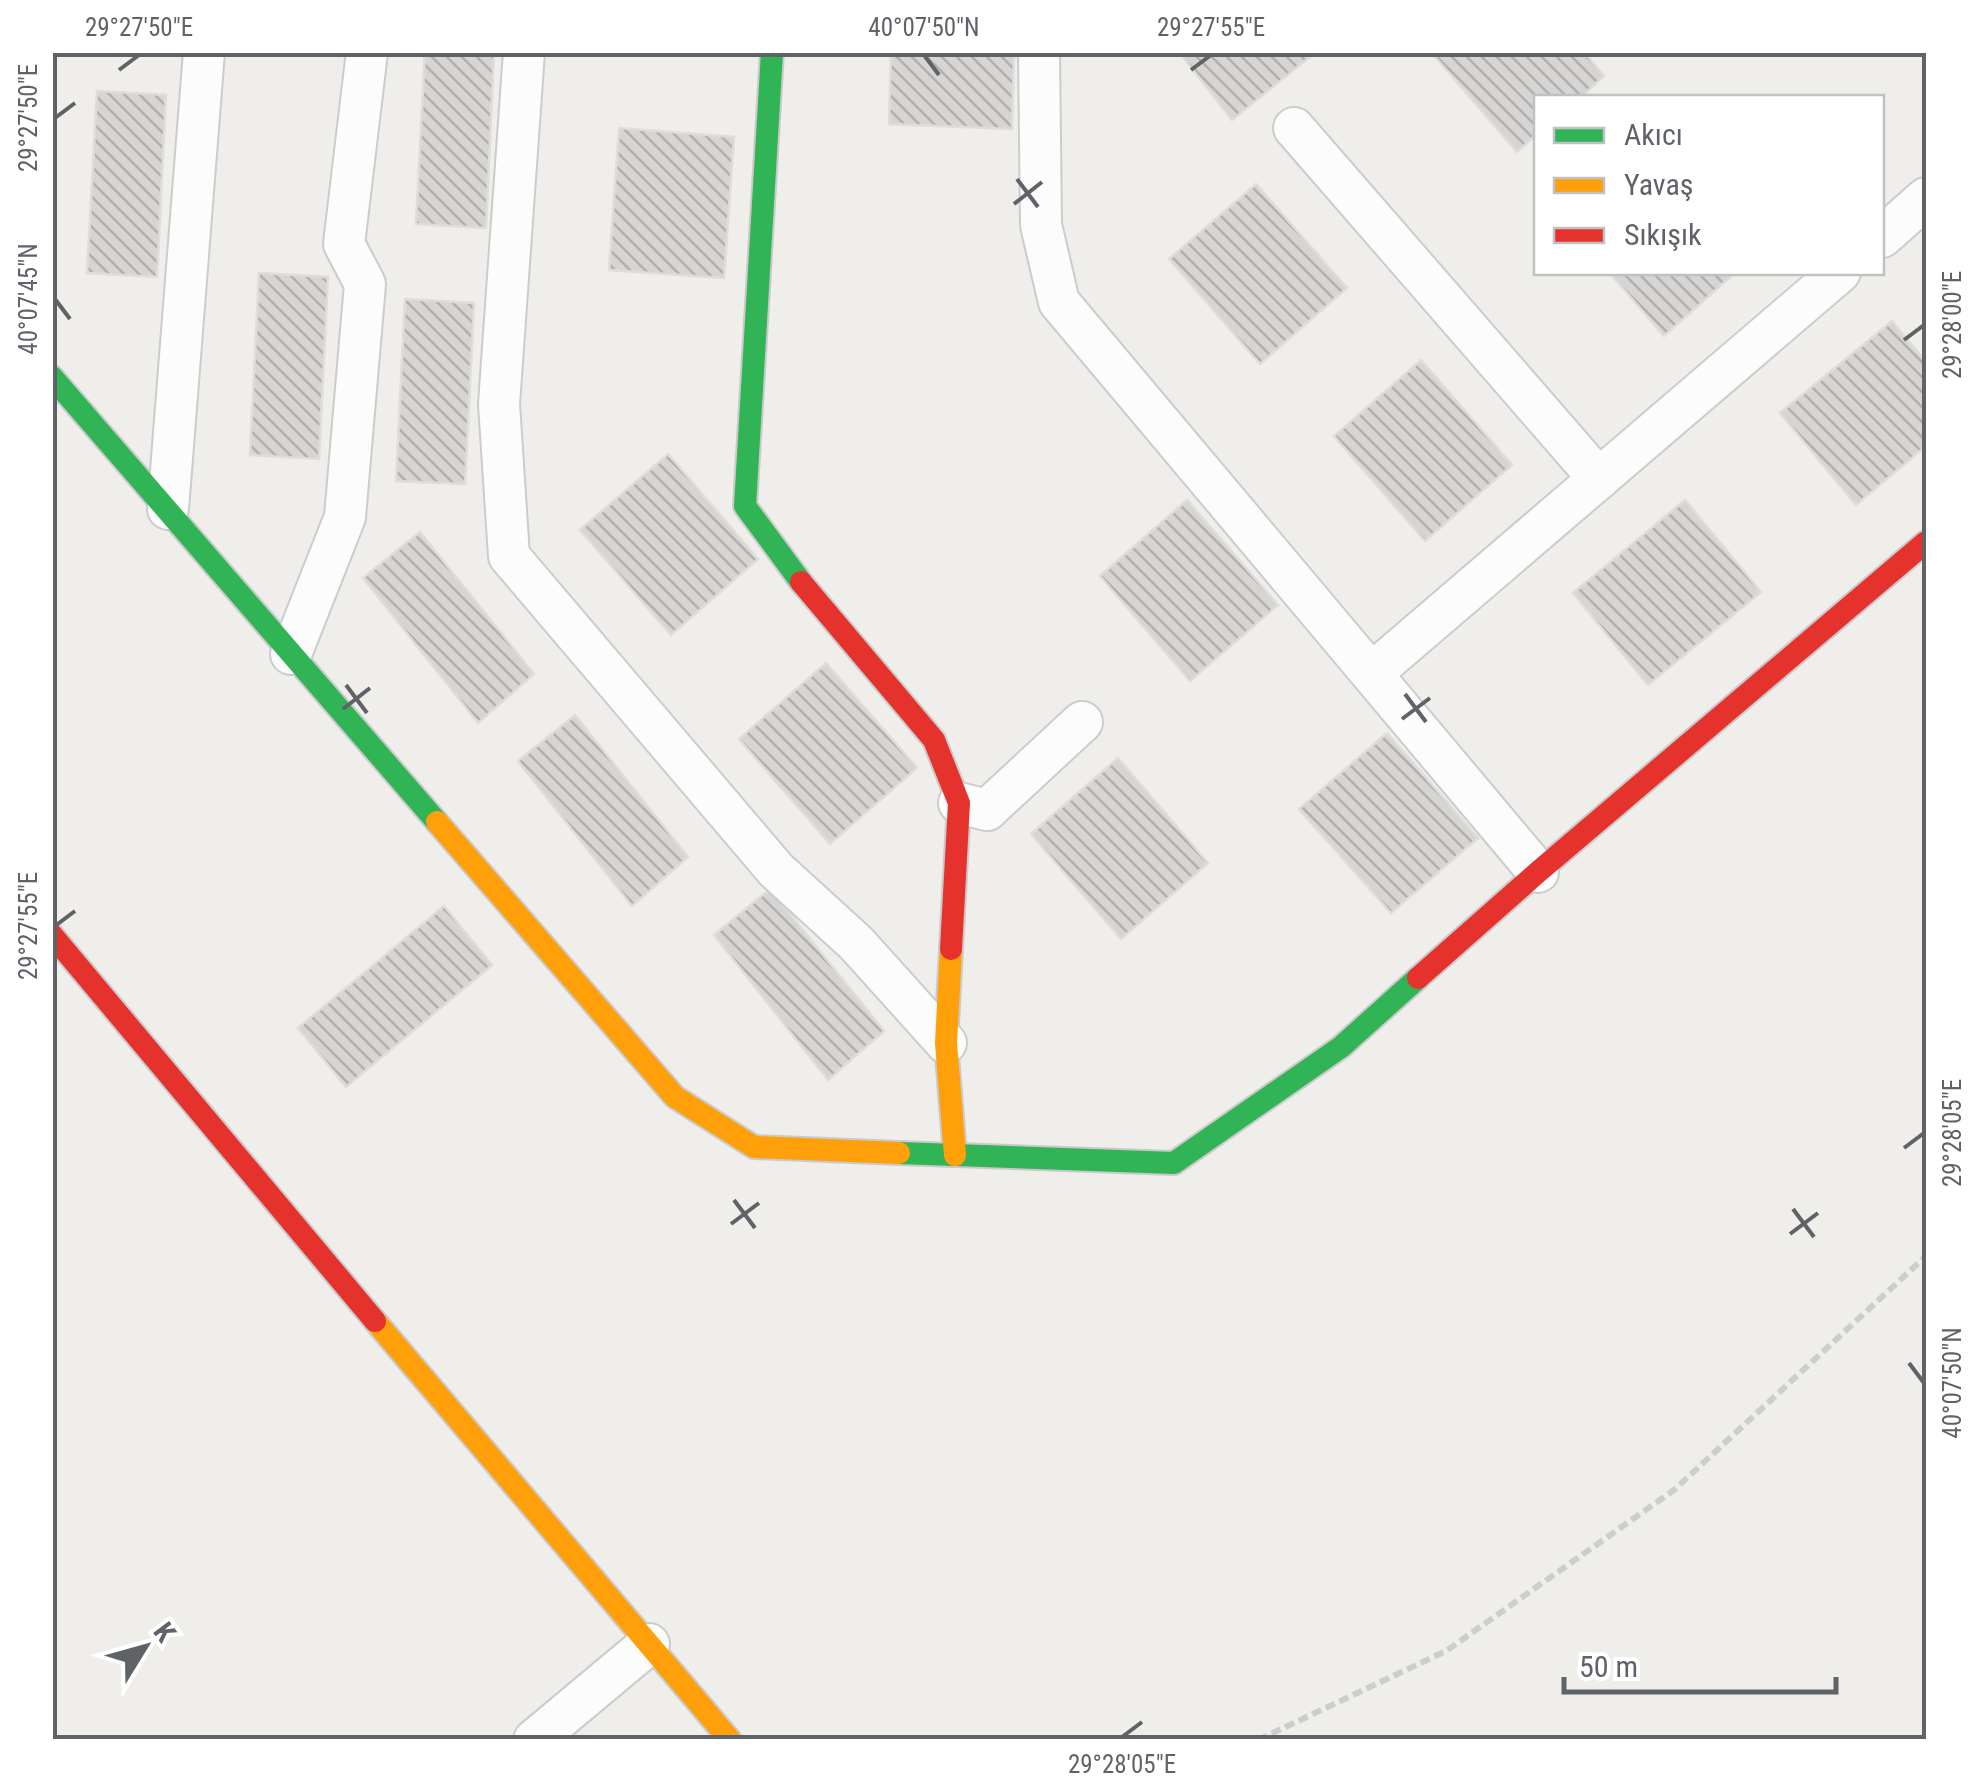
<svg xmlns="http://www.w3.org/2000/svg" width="1979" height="1792" font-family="'Roboto Condensed',sans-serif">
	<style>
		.building { fill: url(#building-back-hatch); stroke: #deddd9; stroke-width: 2.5 }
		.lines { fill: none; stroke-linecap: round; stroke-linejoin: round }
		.street-casing { stroke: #cbcccc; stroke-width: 44 }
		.fast-casing { stroke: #cacacb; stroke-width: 26 }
		.slow-casing { stroke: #cacacb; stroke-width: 26 }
		.jam-casing { stroke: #cacacb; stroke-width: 26 }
		.path { stroke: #cacfcc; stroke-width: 6; stroke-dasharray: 10 5; stroke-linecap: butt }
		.street { stroke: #fdfcfc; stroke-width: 40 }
		.fast { stroke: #30b455; stroke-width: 22 }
		.slow { stroke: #ff9f0a; stroke-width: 22 }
		.jam { stroke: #e5322d; stroke-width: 22 }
		.ticks { fill: none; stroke: #5f6368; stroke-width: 4 }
		.neatline { fill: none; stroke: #5f6368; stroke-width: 4 }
		.ticks-label { font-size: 25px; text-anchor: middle; fill: #5f6368 }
	</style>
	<defs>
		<pattern id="building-back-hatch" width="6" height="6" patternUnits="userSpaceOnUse" patternTransform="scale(2.5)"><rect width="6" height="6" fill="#d6d5d3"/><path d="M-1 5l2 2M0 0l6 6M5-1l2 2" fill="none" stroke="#b1b0af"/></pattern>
	</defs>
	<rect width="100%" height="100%" fill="#efeeea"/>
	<g class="building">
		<path d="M425,52H494L486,228L416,224Z"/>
		<path d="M891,52H1014L1012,129L889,124Z"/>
		<path d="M1179,52H1316L1232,120Z"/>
		<path d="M1431,52H1584L1604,76L1580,98H1536V135L1517,152Z"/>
		<path d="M97,91L166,95L157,277L87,273Z"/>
		<path d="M619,128L734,137L724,278L609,270Z"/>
		<path d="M1256,184L1347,288L1260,364L1169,259Z"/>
		<path d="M1609,272H1736L1664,336Z"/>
		<path d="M259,273L328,277L319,459L250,455Z"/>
		<path d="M405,299L474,303L465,484L396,481Z"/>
		<path d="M1892,321L1926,362V446L1856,505L1780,413Z"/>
		<path d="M1421,360L1512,465L1425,541L1334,436Z"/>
		<path d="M668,454L758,559L671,635L580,530Z"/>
		<path d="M1187,500L1278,605L1190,681L1100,576Z"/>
		<path d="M1685,500L1761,592L1648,685L1573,593Z"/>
		<path d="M420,532L534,674L478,723L363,578Z"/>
		<path d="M826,663L917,768L830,844L739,739Z"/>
		<path d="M575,715L688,857L632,906L518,761Z"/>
		<path d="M1387,733L1478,838L1391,913L1299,809Z"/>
		<path d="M1118,758L1208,863L1121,939L1031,834Z"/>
		<path d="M770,889L884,1031L828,1080L714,935Z"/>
		<path d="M444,906L492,965L346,1087L298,1028Z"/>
	</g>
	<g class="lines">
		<defs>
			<g id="street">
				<path d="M524,52L499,404L509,556L776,870L856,943L946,1043"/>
				<path d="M1039,52L1041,225L1059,302L1538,872"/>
				<path d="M1294,128L1599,479"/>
				<path d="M1882,237L1926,198"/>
				<path d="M168,509L204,52"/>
				<path d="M291,654L345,517L365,284L344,244L367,52"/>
				<path d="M1372,673L1840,272"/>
				<path d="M959,803L987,810L1082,722"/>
				<path d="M534,1740L649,1644"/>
			</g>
			<g id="fast">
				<path d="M772,52L745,506L801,582"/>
				<path d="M52,377L437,822"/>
				<path d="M899,1153L1174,1163L1341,1047L1418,978"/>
			</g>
			<g id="slow">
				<path d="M437,822L675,1097L754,1147L899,1153"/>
				<path d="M951,949L946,1043L955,1155"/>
				<path d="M375,1321L730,1740"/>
			</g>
			<g id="jam">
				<path d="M801,582L934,740L959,803L951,949"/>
				<path d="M52,935L375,1321"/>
				<path d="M1418,978L1538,872L1926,542"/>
			</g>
		</defs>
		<use href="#street" class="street-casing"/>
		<use href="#fast" class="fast-casing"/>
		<use href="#slow" class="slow-casing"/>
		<use href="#jam" class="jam-casing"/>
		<path class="path" d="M1258,1740L1446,1651L1674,1490L1926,1256"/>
		<use href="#street" class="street"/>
		<use href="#fast" class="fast"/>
		<use href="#slow" class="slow"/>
		<use href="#jam" class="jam"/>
	</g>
	<path class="ticks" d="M924,55L939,75M119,70L139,55M1191,70L1211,55M55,118L75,103M1017,179L1038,207M1014,204L1042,182M55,299L70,319M1904,340L1924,325M346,685L367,713M1405,694L1426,722M343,709L370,688M1402,719L1430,698M55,926L75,911M1904,1148L1924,1133M734,1200L755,1228M1793,1209L1814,1237M731,1224L759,1203M1790,1234L1818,1213M1909,1363L1924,1383M1122,1737L1142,1722"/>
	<rect width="1979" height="1792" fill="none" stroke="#ffffff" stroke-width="110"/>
	<rect x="1534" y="95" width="350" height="180" fill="#ffffff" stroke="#bfc1c3" stroke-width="2.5"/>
	<rect x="1554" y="128" width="50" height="15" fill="#30b455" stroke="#bfc1c3" stroke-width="2.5"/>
	<text x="1624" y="145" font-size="30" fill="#5f6368">Akıcı</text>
	<rect x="1554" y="178" width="50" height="15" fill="#ff9f0a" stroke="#bfc1c3" stroke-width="2.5"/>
	<text x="1624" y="195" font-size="30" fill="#5f6368">Yavaş</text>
	<rect x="1554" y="228" width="50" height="15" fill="#e5322d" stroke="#bfc1c3" stroke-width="2.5"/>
	<text x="1624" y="245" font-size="30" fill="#5f6368">Sıkışık</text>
	<g transform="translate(145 1647) rotate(53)" stroke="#ffffff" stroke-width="8" paint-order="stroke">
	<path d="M0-8L18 38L0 25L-18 38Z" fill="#5f6368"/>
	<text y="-15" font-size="28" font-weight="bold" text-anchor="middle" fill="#5f6368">K</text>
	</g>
	<path d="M1564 1677v15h272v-15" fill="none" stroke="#5f6368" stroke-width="5"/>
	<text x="1579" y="1677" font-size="30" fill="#5f6368" stroke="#ffffff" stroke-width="8" paint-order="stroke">50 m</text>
	<rect x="55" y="55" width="1869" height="1682" class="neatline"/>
	<g class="ticks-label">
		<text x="139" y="36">29°27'50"E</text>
		<text x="924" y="36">40°07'50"N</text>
		<text x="1211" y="36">29°27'55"E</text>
		<text transform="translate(28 118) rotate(-90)" y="9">29°27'50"E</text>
		<text transform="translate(28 299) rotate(-90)" y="9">40°07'45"N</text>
		<text transform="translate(1952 325) rotate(-90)" y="9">29°28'00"E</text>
		<text transform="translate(28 926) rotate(-90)" y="9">29°27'55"E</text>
		<text transform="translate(1952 1133) rotate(-90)" y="9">29°28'05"E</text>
		<text transform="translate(1952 1383) rotate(-90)" y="9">40°07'50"N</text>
		<text x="1122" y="1773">29°28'05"E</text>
	</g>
</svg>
